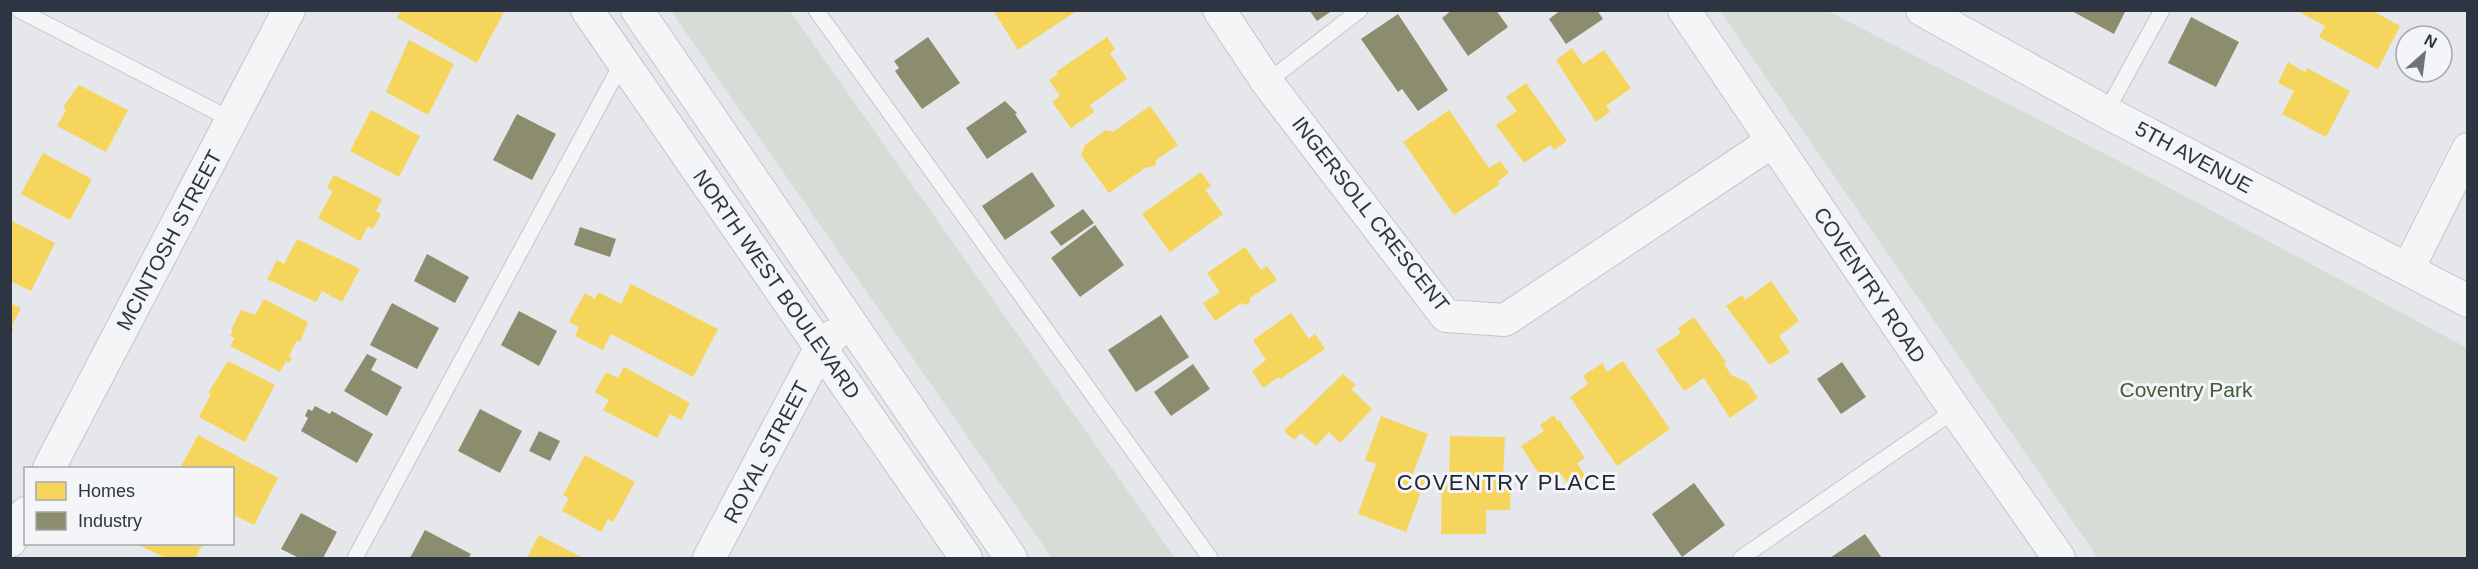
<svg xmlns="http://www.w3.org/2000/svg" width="2478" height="569" font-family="Helvetica,sans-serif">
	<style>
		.green { fill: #d6ddd6 }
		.homes { fill: #f6d55c }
		.industry { fill: #8c8c6e }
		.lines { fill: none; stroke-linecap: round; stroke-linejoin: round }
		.service-casing { stroke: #c3c5c8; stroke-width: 17 }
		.minor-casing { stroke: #c3c5c8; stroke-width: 34 }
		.service { stroke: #f4f5f6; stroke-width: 15 }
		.minor { stroke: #f4f5f6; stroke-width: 32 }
		.labels { text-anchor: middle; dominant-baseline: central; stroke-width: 6; stroke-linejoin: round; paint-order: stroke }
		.street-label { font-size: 21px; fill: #2d3542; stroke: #f3f5f8 }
		.park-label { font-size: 21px; fill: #435c3b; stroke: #f3f5f8 }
		.neighbourhood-label { font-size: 22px; letter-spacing: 1.5px; fill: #1f2633; stroke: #f3f5f8 }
	</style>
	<rect width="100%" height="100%" fill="#e5e7ea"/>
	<g class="green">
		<path d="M671,11H790L1175,558H1052Z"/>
		<path d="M1720,11H1828L2138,171L2467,348V558H2098Z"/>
	</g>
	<g class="homes">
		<path d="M401,10H505L477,63L397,18Z"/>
		<path d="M993,10H1078L1018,50Z"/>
		<path d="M2296,10H2371L2400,26L2378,69L2319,37L2325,26Z"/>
		<path d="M1107,37L1115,49L1110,53L1127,79L1090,105L1094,112L1071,128L1052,102L1060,96L1049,80L1058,74L1056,72Z"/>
		<path d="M409,40L454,64L428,115L386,92Z"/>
		<path d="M1572,48L1583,64L1604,50L1631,88L1606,106L1610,112L1596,122L1556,60Z"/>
		<path d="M2288,62L2305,72L2307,68L2350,91L2326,137L2282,114L2294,91L2278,83Z"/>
		<path d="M1526,83L1567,141L1554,150L1550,145L1524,163L1496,125L1517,111L1506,97Z"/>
		<path d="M79,85L128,110L106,152L57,126L66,110L63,107Z"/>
		<path d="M1150,106L1178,145L1156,160L1155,166L1145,168L1109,193L1081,155L1085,145L1106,130L1113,132Z"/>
		<path d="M371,110L420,136L399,177L350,151Z"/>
		<path d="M1449,110L1489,168L1500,161L1509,173L1498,181L1500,184L1454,215L1403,142Z"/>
		<path d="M43,153L92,179L70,220L21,194Z"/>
		<path d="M1201,172L1211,186L1205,190L1223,214L1170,252L1142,214Z"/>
		<path d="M334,175L382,199L376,211L381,214L373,229L368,226L360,241L318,218L333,191L327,188Z"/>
		<path d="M10,220L55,243L31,291L10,281Z"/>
		<path d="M297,239L360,269L342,302L322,291L316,302L267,279L277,260L284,264Z"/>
		<path d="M1245,247L1261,270L1267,266L1277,280L1250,298V302L1246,305L1241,303L1215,321L1203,303L1220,292L1207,273Z"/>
		<path d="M1771,281L1799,321L1779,336L1790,352L1770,365L1726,306L1742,295L1745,300Z"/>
		<path d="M631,284L718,329L693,377L611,334L603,350L575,336L579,327L569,322L585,293L595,299L598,292L621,304Z"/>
		<path d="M264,299L308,322L300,342L297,340L289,356L292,358L289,363L286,361L280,372L230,346L235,338L230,336L233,331L231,330L241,310L255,315Z"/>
		<path d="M10,303L21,308L11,327L14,328L10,335Z"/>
		<path d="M1291,313L1309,339L1315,334L1325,349L1280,379L1279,377L1263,388L1252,371L1266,360L1253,340Z"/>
		<path d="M1694,317L1726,362L1724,364L1731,375L1747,382L1758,398L1730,418L1704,378L1684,391L1656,350L1681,333L1678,328Z"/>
		<path d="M228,361L275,385L245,442L199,417L211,394L208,393Z"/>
		<path d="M1623,361L1670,429L1617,466L1570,397L1588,384L1583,376L1602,363L1607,372Z"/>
		<path d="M624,367L690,403L681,420L670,414L657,438L603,410L609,400L595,392L606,372L618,378Z"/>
		<path d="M1343,374L1356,385L1351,389L1372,409L1340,443L1329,432L1316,446L1301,433L1294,440L1284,431Z"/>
		<path d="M1554,415L1557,421L1559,420L1585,458L1577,463L1587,478L1571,489L1562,475L1546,485L1521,446L1544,431L1540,425Z"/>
		<path d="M1381,416L1428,434L1412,476L1425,481L1406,532L1358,514L1376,464L1365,460Z"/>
		<path d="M198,435L278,478L254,525L232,514V468H180Z"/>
		<path d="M1450,436L1505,437L1503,478H1511L1510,510H1486V534H1441L1442,477L1449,478Z"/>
		<path d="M585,455L635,482L613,522L608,519L601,532L562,511L569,498L563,495Z"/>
		<path d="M539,535L583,558H527Z"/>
		<path d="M140,544H203L195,558H165L139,545Z"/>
	</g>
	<g class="industry">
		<path d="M1309,10H1333L1317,21Z"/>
		<path d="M1452,10H1496L1508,27L1468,56L1442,18Z"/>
		<path d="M1561,10H1597L1603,19L1566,44L1549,19Z"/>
		<path d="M2070,10H2126L2114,34Z"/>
		<path d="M1398,14L1448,90L1418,111L1402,89L1398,92L1361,39Z"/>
		<path d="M2191,17L2239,42L2216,87L2168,63Z"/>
		<path d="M928,37L960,83L922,109L895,71L899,68L894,61Z"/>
		<path d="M1005,101L1017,113L1015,114L1027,132L987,159L966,128Z"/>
		<path d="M517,114L556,134L532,180L493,160Z"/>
		<path d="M1032,172L1055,206L1005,240L982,206Z"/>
		<path d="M1083,209L1094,223L1061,246L1050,232Z"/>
		<path d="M1095,225L1124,265L1080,297L1051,258Z"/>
		<path d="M580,227L616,239L610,257L574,245Z"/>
		<path d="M427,254L469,277L455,303L414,281Z"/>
		<path d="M392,303L439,328L417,369L370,345Z"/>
		<path d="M519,311L557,331L539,366L501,345Z"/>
		<path d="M1161,315L1189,357L1136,392L1108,350Z"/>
		<path d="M367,354L377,359L371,370L402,387L387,416L344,391Z"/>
		<path d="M1842,362L1866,397L1841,414L1817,379Z"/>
		<path d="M1193,364L1210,389L1171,416L1154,392Z"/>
		<path d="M315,406L330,414L332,411L373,434L357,463L301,431L308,418L305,416L308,409L312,411Z"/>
		<path d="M480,409L522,431L500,473L458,451Z"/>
		<path d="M539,431L560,441L550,461L529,451Z"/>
		<path d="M1694,483L1725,525L1682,557L1652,514Z"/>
		<path d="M301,513L337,532L323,558H299L281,549Z"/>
		<path d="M425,530L471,554L468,558H410Z"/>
		<path d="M1865,534L1882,558H1830Z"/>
	</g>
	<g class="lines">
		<defs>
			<g id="service">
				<path d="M19,10L232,120"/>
				<path d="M816,10L1210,558"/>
				<path d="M1267,82L1360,10"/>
				<path d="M2106,112L2162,10"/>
				<path d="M355,558L623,61"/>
				<path d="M1741,558L1955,410"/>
			</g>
			<g id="minor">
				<path d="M587,10L966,558"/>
				<path d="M637,10L1011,558"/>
				<path d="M1219,10L1267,82L1446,316L1505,320L1773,141"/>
				<path d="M1684,10L1955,410L2059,558"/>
				<path d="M1922,10L2106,112L2468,301"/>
				<path d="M2408,269L2468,149"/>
				<path d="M49,468L289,10"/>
				<path d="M10,541L26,513"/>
				<path d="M709,558L821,347L833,336"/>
			</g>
		</defs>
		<use href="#service" class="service-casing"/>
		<use href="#minor" class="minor-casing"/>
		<use href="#service" class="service"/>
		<use href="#minor" class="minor"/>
	</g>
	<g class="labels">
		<g class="street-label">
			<text transform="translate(2194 157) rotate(28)">5TH AVENUE</text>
			<text transform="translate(1371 214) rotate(52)">INGERSOLL CRESCENT</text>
			<text transform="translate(169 240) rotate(-62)">MCINTOSH STREET</text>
			<text transform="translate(777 284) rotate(55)">NORTH WEST BOULEVARD</text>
			<text transform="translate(1870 285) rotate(56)">COVENTRY ROAD</text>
			<text transform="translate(766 452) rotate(-62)">ROYAL STREET</text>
		</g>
		<g class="park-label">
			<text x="2186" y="389">Coventry Park</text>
		</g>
		<g class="neighbourhood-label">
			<text x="1507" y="482">COVENTRY PLACE</text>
		</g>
	</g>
	<rect width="2478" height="569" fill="none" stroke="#2d3542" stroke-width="24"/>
	<rect x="24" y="467" width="210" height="78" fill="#f3f5f8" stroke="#a4a8af" stroke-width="1.5"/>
	<rect x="36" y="482" width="30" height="18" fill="#f6d55c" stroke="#a4a8af" stroke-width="1.5"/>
	<text x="78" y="497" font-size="18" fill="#2d3542">Homes</text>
	<rect x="36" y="512" width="30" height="18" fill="#8c8c6e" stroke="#a4a8af" stroke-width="1.5"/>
	<text x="78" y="527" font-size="18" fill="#2d3542">Industry</text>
	<g transform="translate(2424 54) rotate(28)"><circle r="28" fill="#f3f5f8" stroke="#a4a8af" stroke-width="1.5"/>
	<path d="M0-4.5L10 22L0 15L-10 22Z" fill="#6d737d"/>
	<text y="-9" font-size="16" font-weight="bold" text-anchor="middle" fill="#2d3542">N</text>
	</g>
</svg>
